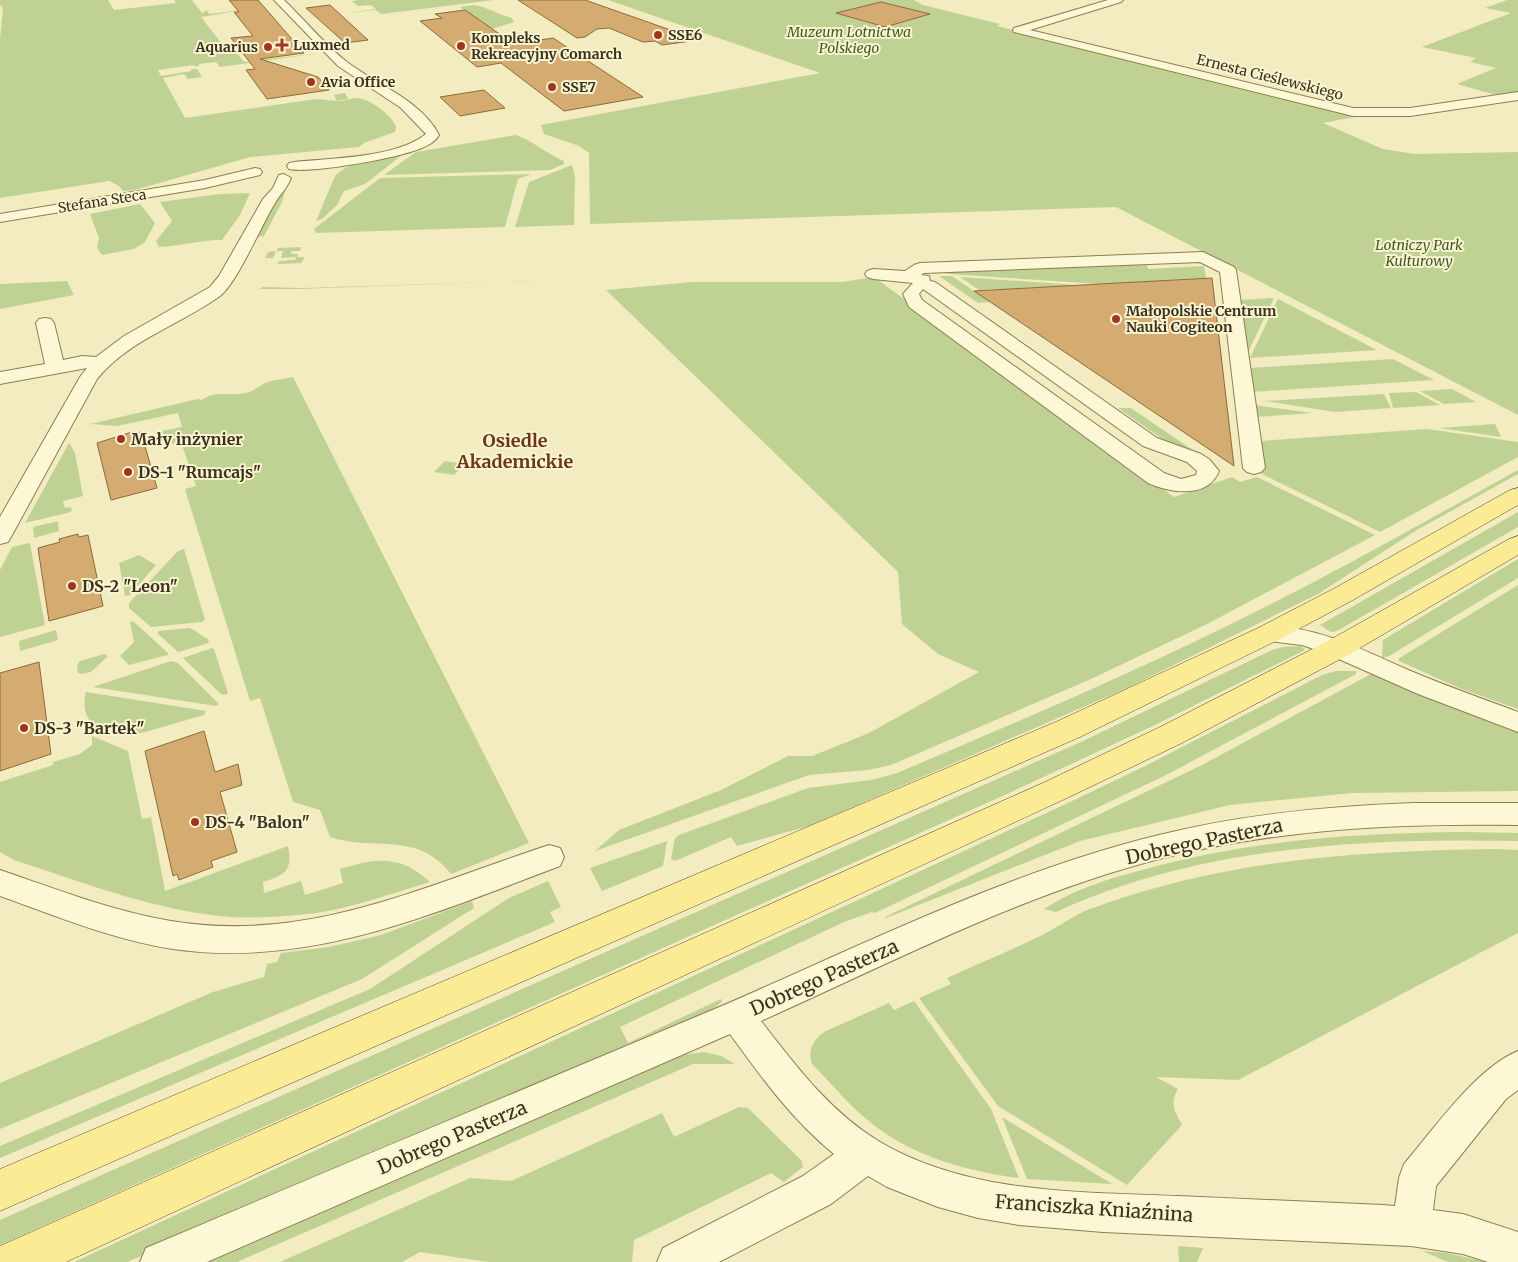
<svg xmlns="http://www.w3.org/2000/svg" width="1518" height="1262" font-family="Merriweather,serif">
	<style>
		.green { fill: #c0d293; fill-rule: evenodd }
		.building { fill: #d4ac72; stroke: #8f6a39 }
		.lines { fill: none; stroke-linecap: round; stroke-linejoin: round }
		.minor-casing { stroke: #8e7d56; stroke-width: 2 }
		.major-casing { stroke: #5b492b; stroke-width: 1 }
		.minor { fill: #fcf7d5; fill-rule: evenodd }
		.major { fill: #faeb94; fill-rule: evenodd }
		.poi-dot { fill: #a33520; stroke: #f9f4d1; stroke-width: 2 }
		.labels { text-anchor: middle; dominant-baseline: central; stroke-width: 4; stroke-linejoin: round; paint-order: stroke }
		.far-park-label { font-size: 14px; font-style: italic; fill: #425a20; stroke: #f9f4d1 }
		.far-poi-label { font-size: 14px; font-weight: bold; fill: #3c311c; stroke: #f9f4d1; text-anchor: start }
		.far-street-label { font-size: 14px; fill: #3c311c; stroke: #f9f4d1 }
		.poi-label { font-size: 16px; font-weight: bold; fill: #3c311c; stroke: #f9f4d1; text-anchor: start }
		.neighbourhood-label { font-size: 18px; font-weight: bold; fill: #6d3717; stroke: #f9f4d1 }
		.near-street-label { font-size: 19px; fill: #3c311c; stroke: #f9f4d1 }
	</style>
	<rect width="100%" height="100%" fill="#f2ecc0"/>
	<g class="green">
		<path d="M0,0H108L114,10L176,3L174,0H192L202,13L207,10L209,14L243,10L201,17L225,48H233L244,62L322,53L220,67L216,62L199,64V66L196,67L194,65L158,70L161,76L191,71V69H197L202,77L188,79L184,74L163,78L185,118L317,99L337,101L334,95L345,93L348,99L337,101C344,102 350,98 357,98C369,98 393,116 396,127L395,132L364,143L359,147L250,157L135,190L123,191L119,186L109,181L0,198V40L3,8L0,5Z"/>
		<path d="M359,0H494L325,21L381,14L376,10L348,13L376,9L371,5L358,6L352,1Z"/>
		<path d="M608,0H914L923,5L1000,24L997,26L1355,117L1323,123L1383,149L1415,154L1518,152V415L1116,207L590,224L589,153L579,146L544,134L541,125L820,73Z"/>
		<path d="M1507,0H1518V93L1499,96L1457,84L1496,68L1470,62L1476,58L1422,47L1511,13L1485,8Z"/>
		<path d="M473,5C485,6 499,15 512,18L514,22L492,29L460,7Z"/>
		<path d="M516,135C533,141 547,154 564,161V164L550,170L384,175L416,152Z"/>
		<path d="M402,155L365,184L344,191L337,205L322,219L316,221C320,213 333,179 336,175C352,159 382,158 402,155Z"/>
		<path d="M572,165L575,176L574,225L515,227L529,182Z"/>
		<path d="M532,174L518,179L505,227L316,233L314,229L380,178Z"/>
		<path d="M283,188H286L282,202L264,236L256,237Z"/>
		<path d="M250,193L240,215L222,240C200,240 181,246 159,247L156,241L172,221L160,202L220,194Z"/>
		<path d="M140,204L155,223L145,242L134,249L102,255L97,248L99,238L90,214Z"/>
		<path d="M301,247L300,251H292L290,254H298L297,257H305L301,263L277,264L279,261L295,260L296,257L281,258L283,251H276L273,258H265L268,252L276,251L278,248Z"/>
		<path d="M1143,261L1149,269L1204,266L1206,278L1100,284L949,274L941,269Z"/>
		<path d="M939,276H952L990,302L978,303Z"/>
		<path d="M874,277L1174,497L1232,477L1240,482L1257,477L1375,535L1207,624L1091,679L891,765L868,770L809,775L595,851L619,830L721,790L788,756H812L869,733L979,672L938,654L902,624L898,572L606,290L692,282H842Z"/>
		<path d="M960,277L1121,288L1081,295L1062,286H1059L1074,294L1036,287L1023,288L1097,300L1068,302L1072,308L1015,311L988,296L1001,289L979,290ZM1053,294L1059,302L1008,305L997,297Z"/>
		<path d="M547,280L299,289H259L263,287L303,288Z"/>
		<path d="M67,281L74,295L0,309V284Z"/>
		<path d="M1274,298L1247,354L1239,300Z"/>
		<path d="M1278,299L1377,350L1250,358Z"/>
		<path d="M1393,359L1434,380L1252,392L1249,368Z"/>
		<path d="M293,377L529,843L451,874C417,830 375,852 330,837L320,810L293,802L260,698L250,701L185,489L196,486L181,442L166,445L162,431L182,427L178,413L117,426L90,424L198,399L202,400C213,391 228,395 240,394C255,392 255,388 265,383C273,380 284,379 293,377Z"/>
		<path d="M1452,389L1476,402L1444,404L1420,391Z"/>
		<path d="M1416,392L1440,405L1393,408L1389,393Z"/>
		<path d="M1384,394L1391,408L1335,412L1265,401Z"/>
		<path d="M1254,405L1313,413L1256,417Z"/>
		<path d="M1118,408H1131L1206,459L1174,447Z"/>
		<path d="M1495,424L1501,437L1439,428Z"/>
		<path d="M1427,429L1518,442V457L1380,532L1262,474L1260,441Z"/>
		<path d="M69,443L75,453L83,496L63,501L65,508L71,507L72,511L67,513L25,523Z"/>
		<path d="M445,461L464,464L454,475L434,472Z"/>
		<path d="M1518,470V474L1417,530L1318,594L1127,688L809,826L737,846L731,837L675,861L671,859L675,838L679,835L808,788L871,780L897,773C1010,725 1124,677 1235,622C1331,575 1424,522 1518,470Z"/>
		<path d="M1518,512V527L1337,631L1331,632L1320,625Z"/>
		<path d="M58,521L59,531L34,538L33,527Z"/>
		<path d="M28,543L30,544L45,625L0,637V570L12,547Z"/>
		<path d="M184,549L205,620L202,622L151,627L129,608V603L178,551Z"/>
		<path d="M139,555L156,565L130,595L125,596L119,563Z"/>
		<path d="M1518,559V578L1389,656L1382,658L1383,640Z"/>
		<path d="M1518,585V709L1459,688L1399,661L1398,659Z"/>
		<path d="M133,621L168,653V655L129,665L120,656L134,642L130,622Z"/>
		<path d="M189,628C197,630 200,636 208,639L209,642L206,644L178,652L157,633L159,631Z"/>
		<path d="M56,630L58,640L20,651L19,641Z"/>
		<path d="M1301,646L1305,650L1157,724L1007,794L0,1245V1220L1083,741L1272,650L1283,647Z"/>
		<path d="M212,648L214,649L228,693L225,695L221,694L183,658Z"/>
		<path d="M104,654L108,656L91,672L81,674L78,673L77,665L80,661Z"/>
		<path d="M171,661L178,663L219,704L216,706L93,687Z"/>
		<path d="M1336,671H1356V674L1166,775L875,913L872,912L844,922L620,1027L628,1043L721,999L722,1001L706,1017L127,1262H74L1070,802L1147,765L1322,675Z"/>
		<path d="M1371,674L1518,731V791L1352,793L1230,805L1080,841L886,918L885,917L1202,765Z"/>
		<path d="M86,692L206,711L204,715L142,733H131L92,723C84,716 83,702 86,692Z"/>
		<path d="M92,736L128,751L142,819L151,817L165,891L288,846C293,871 285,875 263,882L264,893L301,881L305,895L343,883L340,869C376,858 400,854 430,882C393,893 355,907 316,913C282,917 245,920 211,915C143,906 79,881 14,860L0,852V782L53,765V762L80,754L92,745Z"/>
		<path d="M1465,832L1518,833V841C1363,838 1199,846 1056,912L1044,909C1074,889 1108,879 1142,870C1248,840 1356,833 1465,832Z"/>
		<path d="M667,841L663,866L602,891L590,868Z"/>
		<path d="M1495,849L1518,850V933L1238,1080L1156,1077L1178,1089C1169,1103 1175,1112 1182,1125L1127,1185L998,1106L919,998L951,984L947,978C978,964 1010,951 1040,936C1057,928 1072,916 1090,909C1222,860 1355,851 1495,849Z"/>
		<path d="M548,881L561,907L550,912L555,922L0,1158V1146L370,989L509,898Z"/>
		<path d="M472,901L474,908L362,979L0,1129V1083L213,992L264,977L267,964L277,962L281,953L329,947L381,935Z"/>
		<path d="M914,1001L991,1109L1019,1178C970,1172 915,1157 875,1126C852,1109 833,1085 812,1064C807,1050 814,1038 826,1031L889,1003L894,1010Z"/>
		<path d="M704,1052L721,1056L735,1064H693L237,1262H200L681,1055Z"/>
		<path d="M739,1107L748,1108L802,1161L803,1167L784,1182L771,1173L634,1240L632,1262H489L420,1252L402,1262H280L470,1178L511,1181L662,1113L674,1137Z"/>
		<path d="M1002,1117L1112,1184L1027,1179Z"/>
		<path d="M1178,1246L1203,1248L1197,1262H1179Z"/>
		<path d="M1422,1251L1447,1253L1487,1262H1448Z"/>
	</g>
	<g class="building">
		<path d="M229,0H258L304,53L260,59L318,77L329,90L267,99L246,70L255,69L231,38L253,36L234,12H239Z"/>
		<path d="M518,0H585L699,40L662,45L655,41L643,42L609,28L597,29L585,37L577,38Z"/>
		<path d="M881,2L930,14L885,27L836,13Z"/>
		<path d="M330,5L368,40L345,43L306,8Z"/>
		<path d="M465,10L514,44L553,38L643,97L564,111L501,63L477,67L420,21L442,18L435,14Z"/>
		<path d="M484,90L505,108L460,116L440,97Z"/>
		<path d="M1212,278L1234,466L974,291L1100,284Z"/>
		<path d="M132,432V434L141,432L157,488L111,500L97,443Z"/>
		<path d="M78,534L79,537L88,535L103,606L49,621L38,548L60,542L59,539Z"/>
		<path d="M39,662L51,754L0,771V673Z"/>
		<path d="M204,731L215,772L238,764L242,785L220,792L237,852L211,861L213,867L179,880L177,874L173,876L145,751Z"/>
	</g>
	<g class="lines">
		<defs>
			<g id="minor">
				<path d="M274,0H284C304,19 326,46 347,62C376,84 422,101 439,135C437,139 432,143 428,145C409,157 310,174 289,169L287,166L289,163L294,162C332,158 396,158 426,134L401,108L338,66Z"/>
				<path d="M1108,0H1123L1121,2L1030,30L1353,108H1410L1518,92V100L1410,116H1353L1014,32L1013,30L1014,28Z"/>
				<path d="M255,168L260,169L262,172L260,175L205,188L0,222V214L205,180Z"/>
				<path d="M284,174L291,178C286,190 281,193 275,203C262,224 237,283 220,296C180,325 130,339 97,379L11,537L8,542L0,544V517L80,377L87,368L0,384V372L45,364L36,323L39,319L45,318L51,319L54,323L63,360L82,356L96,357L124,336L210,287L219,276L263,199L273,188L279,175Z"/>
				<path d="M1203,252L1234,267L1236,270L1265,468L1261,472L1254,474L1247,472L1243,468L1220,272L1200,262L924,273L921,275L929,276L930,281L935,282L1157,438L1201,454L1209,459L1219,471C1208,499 1171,493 1148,483L909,307L903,294L913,283L873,279L867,277L865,274L867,271L873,269L905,271L914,265L920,263ZM923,289L1143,446L1187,462L1197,471L1196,475L1181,479L1164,473L922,300L919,294Z"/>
				<path d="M1268,626C1319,627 1361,649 1406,669C1443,685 1481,698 1518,712V732L1418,694L1325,653L1302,645L1259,640L1255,634L1259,628Z"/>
				<path d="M1415,803H1518V825C1397,823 1276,829 1159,859C1020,895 891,963 761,1021C795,1065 831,1113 880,1142C969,1194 1078,1192 1178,1196C1246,1199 1314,1202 1383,1205L1395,1206L1399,1178L1404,1164C1434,1129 1476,1068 1518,1051V1090L1506,1099L1436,1186L1433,1210L1463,1214L1518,1232V1262H1488L1463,1254L1411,1246L1103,1232L1019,1225L978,1218L938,1207L887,1187L868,1176L831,1204L719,1262H657L663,1248L803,1176L834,1154C793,1121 761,1077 730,1034L207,1262H140L146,1248C334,1168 522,1090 710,1011C857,948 1003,873 1159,835C1243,814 1329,806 1415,803Z"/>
				<path d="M549,845L560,848L564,857L560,866C435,913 310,969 173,949C114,940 56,916 0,896V870C56,889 112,911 171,921C307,944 424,886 549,845Z"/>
			</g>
			<g id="major">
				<path d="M1518,488V505L1353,600L1278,640L1080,737L0,1211V1169L1058,721L1258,628L1335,588L1510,490Z"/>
				<path d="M1518,536V555L1348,655L1182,743L1067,798L66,1262H0V1246L1045,782L1160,727L1328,641L1509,539Z"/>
			</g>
		</defs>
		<use href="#minor" class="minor-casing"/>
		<use href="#major" class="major-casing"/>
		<use href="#minor" class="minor"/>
		<use href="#major" class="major"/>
	</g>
	<g class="poi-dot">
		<circle cx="658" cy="35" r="5"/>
		<path d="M279.5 37.5h5v5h5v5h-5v5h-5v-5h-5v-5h5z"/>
		<circle cx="461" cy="46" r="5"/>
		<circle cx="268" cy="47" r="5"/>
		<circle cx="311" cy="82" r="5"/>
		<circle cx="552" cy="87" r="5"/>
		<circle cx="1116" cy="319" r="5"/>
		<circle cx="121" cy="439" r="5"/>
		<circle cx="128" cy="472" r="5"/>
		<circle cx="72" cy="586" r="5"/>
		<circle cx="24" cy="728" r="5"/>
		<circle cx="195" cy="822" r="5"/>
	</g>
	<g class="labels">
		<g class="far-park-label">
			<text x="849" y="32">Muzeum Lotnictwa<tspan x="849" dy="16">Polskiego</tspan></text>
			<text x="1419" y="245">Lotniczy Park<tspan x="1419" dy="16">Kulturowy</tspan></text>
		</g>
		<g class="far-poi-label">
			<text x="668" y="35">SSE6</text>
			<text x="471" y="38">Kompleks<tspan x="471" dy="16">Rekreacyjny Comarch</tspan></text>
			<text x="293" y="45">Luxmed</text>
			<text x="258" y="47" text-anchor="end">Aquarius</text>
			<text x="321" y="82">Avia Office</text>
			<text x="562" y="87">SSE7</text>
			<text x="1126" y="311">Małopolskie Centrum<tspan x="1126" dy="16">Nauki Cogiteon</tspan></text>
		</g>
		<g class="far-street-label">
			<text transform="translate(1270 77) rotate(14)">Ernesta Cieślewskiego</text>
			<text transform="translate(102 201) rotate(-9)">Stefana Steca</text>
		</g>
		<g class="poi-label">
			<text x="131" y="439">Mały inżynier</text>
			<text x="138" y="472">DS-1 "Rumcajs"</text>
			<text x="82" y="586">DS-2 "Leon"</text>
			<text x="34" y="728">DS-3 "Bartek"</text>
			<text x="205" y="822">DS-4 "Balon"</text>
		</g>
		<g class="neighbourhood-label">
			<text x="515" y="440">Osiedle<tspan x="515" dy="21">Akademickie</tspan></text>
		</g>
		<g class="near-street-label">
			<text transform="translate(1204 841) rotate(-12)">Dobrego Pasterza</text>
			<text transform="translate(824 977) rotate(-24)">Dobrego Pasterza</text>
			<text transform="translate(452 1137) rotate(-23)">Dobrego Pasterza</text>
			<text transform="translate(1094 1208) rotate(4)">Franciszka Kniaźnina</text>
		</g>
	</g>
</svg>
